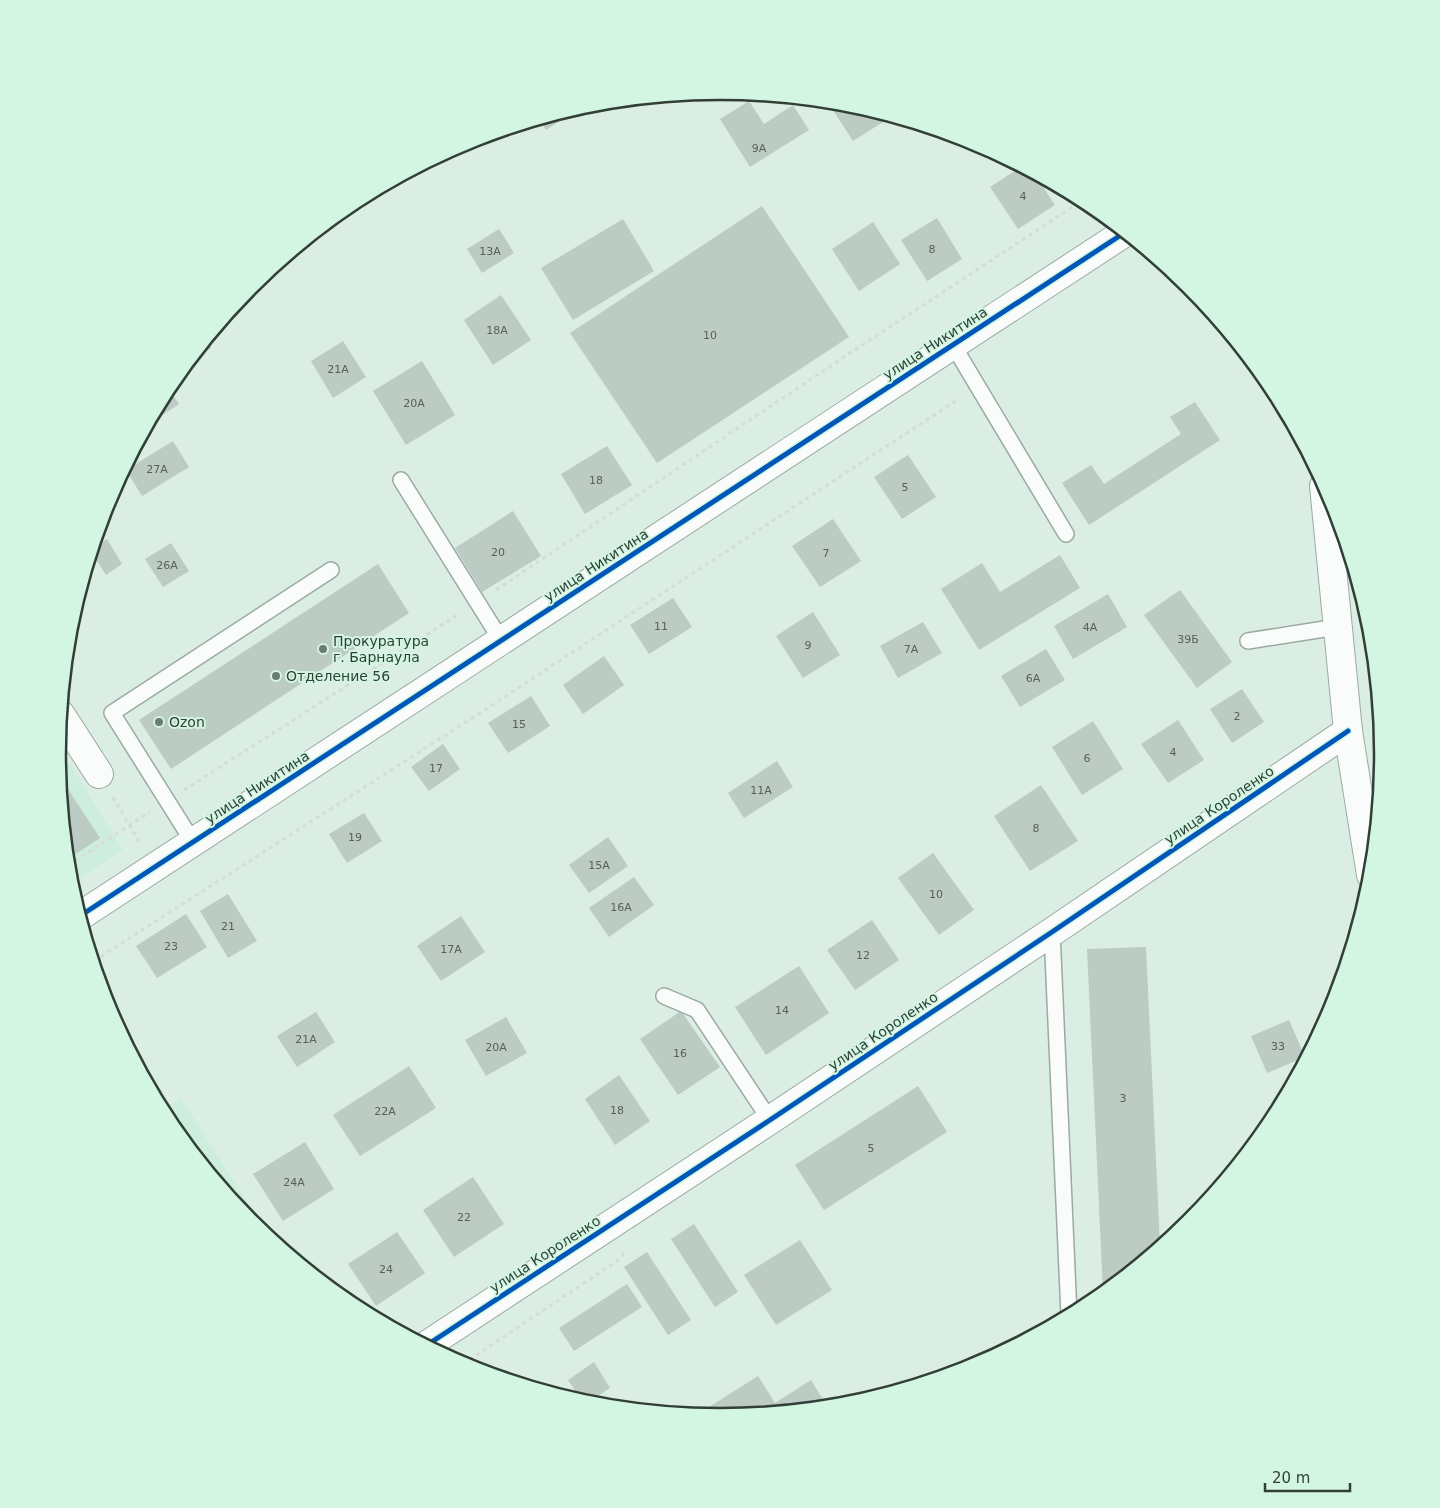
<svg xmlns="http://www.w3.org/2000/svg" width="1440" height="1508" font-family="'DejaVu Sans',sans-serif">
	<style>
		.built { fill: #cdeedc }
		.building { fill: #bccbc3 }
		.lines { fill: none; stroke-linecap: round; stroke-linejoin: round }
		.lane-casing { stroke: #9baaa2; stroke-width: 18 }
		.street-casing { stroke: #9baaa2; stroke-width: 30 }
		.path { stroke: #d7dcd9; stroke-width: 3; stroke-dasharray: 4 4; stroke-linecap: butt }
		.lane { stroke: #fafcfb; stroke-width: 15 }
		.street { stroke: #fafcfb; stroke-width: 28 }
		.cycleway-casing { stroke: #d3f6e3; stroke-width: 8 }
		.cycleway { stroke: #0057b8; stroke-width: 5 }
		.poi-dot { fill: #6c7c74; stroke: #d3f6e3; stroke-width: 2 }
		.labels { text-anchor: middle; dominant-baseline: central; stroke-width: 4; stroke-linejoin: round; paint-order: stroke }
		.number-label { font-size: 11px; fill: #54625a }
		.street-label { font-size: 14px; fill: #313f37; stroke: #d3f6e3 }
		.poi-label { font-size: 14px; fill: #313f37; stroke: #d3f6e3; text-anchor: start }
		.rim { fill: none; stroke: #313f37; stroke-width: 2.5 }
	</style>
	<rect width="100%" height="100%" fill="#dbeee4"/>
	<g class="built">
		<path d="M58,745L123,850L70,884L58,754Z"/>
		<path d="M181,1098L269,1237L251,1222L169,1122L162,1110Z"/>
	</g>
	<g class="building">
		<path d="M749,101L764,124L793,105L809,130L750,167L720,119Z"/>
		<path d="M837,103L850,104L891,117L853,141L831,107Z"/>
		<path d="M580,108L546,130L540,120Z"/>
		<path d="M1021,167L1035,175L1055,205L1018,229L990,187Z"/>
		<path d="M762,206L849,337L657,463L570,333Z"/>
		<path d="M937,218L962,259L927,281L901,240Z"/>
		<path d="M623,219L654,271L573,320L541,268Z"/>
		<path d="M873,222L900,264L859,291L832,249Z"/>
		<path d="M499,229L514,253L482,273L467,249Z"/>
		<path d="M501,295L531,340L493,365L464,320Z"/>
		<path d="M207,340L211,348L190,362L189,361Z"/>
		<path d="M343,341L366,377L333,398L311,361Z"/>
		<path d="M422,361L455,415L406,445L373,391Z"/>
		<path d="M168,388L179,404L149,424Z"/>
		<path d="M1195,402L1220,440L1089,525L1062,483L1091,465L1104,484L1181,434L1170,417Z"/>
		<path d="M173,441L189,467L142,496L126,470Z"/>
		<path d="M607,446L632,485L585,514L561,474Z"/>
		<path d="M908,455L936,497L902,519L874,477Z"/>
		<path d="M513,511L541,556L482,592L455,548Z"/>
		<path d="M833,519L861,561L820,587L792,546Z"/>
		<path d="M107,539L122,564L106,575L92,553L94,547Z"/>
		<path d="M171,543L189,571L163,587L145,559Z"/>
		<path d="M1060,555L1080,588L979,650L941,589L982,563L1000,592Z"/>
		<path d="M378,564L409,613L171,769L139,720Z"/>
		<path d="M1180,590L1232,662L1197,688L1144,615Z"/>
		<path d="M1108,594L1127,627L1073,659L1054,626Z"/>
		<path d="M673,598L692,627L649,654L630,625Z"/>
		<path d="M813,612L840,655L803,678L776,636Z"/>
		<path d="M923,622L942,653L898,678L880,646Z"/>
		<path d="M1046,649L1065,680L1020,707L1001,676Z"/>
		<path d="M604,656L624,685L583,714L563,685Z"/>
		<path d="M1242,689L1264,722L1232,743L1210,709Z"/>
		<path d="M531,696L550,726L508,753L488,723Z"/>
		<path d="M1178,720L1204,760L1168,783L1141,744Z"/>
		<path d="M1093,721L1123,769L1082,795L1052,747Z"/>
		<path d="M443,744L460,769L429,791L411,767Z"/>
		<path d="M777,761L793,787L744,818L728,793Z"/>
		<path d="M62,780L100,838L68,859L60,782Z"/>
		<path d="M1041,785L1078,841L1030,871L994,816Z"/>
		<path d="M364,813L382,841L347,863L329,834Z"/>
		<path d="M608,837L628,866L589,893L569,865Z"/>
		<path d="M933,853L974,910L939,935L898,878Z"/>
		<path d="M634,877L654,905L609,937L589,908Z"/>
		<path d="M228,894L257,941L228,958L200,911Z"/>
		<path d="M186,914L207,947L157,978L136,946Z"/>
		<path d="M461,916L485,952L441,981L417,946Z"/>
		<path d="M872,920L899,960L855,990L827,950Z"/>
		<path d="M1146,947L1160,1246L1103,1292L1087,949Z"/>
		<path d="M799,966L829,1013L766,1055L735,1007Z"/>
		<path d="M681,1011L720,1067L678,1095L640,1039Z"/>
		<path d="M316,1012L335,1042L297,1067L277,1036Z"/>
		<path d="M506,1017L527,1053L486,1076L465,1040Z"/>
		<path d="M1289,1020L1305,1057L1267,1073L1251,1036Z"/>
		<path d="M409,1066L436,1108L360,1156L333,1115Z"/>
		<path d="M619,1075L650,1121L615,1145L585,1099Z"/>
		<path d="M918,1086L947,1132L824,1210L795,1165Z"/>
		<path d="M305,1142L334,1189L283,1221L253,1174Z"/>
		<path d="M473,1177L504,1224L454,1257L423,1210Z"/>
		<path d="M694,1224L738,1292L715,1307L671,1239Z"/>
		<path d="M397,1232L425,1273L376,1306L348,1264Z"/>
		<path d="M800,1240L832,1290L776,1325L744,1275Z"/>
		<path d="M647,1252L691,1320L668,1335L624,1267Z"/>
		<path d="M627,1284L642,1307L574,1351L559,1328Z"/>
		<path d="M594,1362L610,1388L587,1403L582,1401L568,1380Z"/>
		<path d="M758,1376L775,1403L811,1380L825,1403L819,1407L720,1416L698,1414Z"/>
	</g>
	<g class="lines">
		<defs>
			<g id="lane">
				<path d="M953,345L1066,534"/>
				<path d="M401,480L501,640"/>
				<path d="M1248,641L1337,627"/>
				<path d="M193,842L112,713L331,570"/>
				<path d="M1052,932L1069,1315"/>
				<path d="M664,996L697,1010L770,1120"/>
			</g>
			<g id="street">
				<path d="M1324,486L1348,731L1371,875"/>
				<path d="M61,715L99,774"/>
				<path d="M80,916L1124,233"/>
				<path d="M427,1345L770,1120L1052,932L1348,731"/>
			</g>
		</defs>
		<use href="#lane" class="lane-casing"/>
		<use href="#street" class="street-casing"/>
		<g class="path">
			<path d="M496,590L838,361L1083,200"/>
			<path d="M184,790L459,614"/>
			<path d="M113,797L140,843"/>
			<path d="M68,865L150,812"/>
			<path d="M94,961L483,711L960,398"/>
			<path d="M463,1364L617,1261L627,1250"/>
		</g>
		<use href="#lane" class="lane"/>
		<use href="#street" class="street"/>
		<defs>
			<g id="cycleway">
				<path d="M80,916L1124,233"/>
				<path d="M427,1345L770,1120L1052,932L1348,731"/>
			</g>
		</defs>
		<use href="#cycleway" class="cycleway-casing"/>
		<use href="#cycleway" class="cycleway"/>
	</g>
	<g class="poi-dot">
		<circle cx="323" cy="649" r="5"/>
		<circle cx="276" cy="676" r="5"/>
		<circle cx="159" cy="722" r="5"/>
	</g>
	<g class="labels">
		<g class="number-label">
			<text x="759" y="148">9А</text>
			<text x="1023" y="196">4</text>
			<text x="932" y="249">8</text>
			<text x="490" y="251">13А</text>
			<text x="497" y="330">18А</text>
			<text x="710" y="335">10</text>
			<text x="338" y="369">21А</text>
			<text x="414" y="403">20А</text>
			<text x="157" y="469">27А</text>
			<text x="596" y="480">18</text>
			<text x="905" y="487">5</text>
			<text x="498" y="552">20</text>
			<text x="826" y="553">7</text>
			<text x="167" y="565">26А</text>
			<text x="661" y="626">11</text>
			<text x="1090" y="627">4А</text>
			<text x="1188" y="639">39Б</text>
			<text x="808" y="645">9</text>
			<text x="911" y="649">7А</text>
			<text x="1033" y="678">6А</text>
			<text x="1237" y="716">2</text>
			<text x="519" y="724">15</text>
			<text x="1173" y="752">4</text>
			<text x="1087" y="758">6</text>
			<text x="436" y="768">17</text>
			<text x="761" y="790">11А</text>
			<text x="1036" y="828">8</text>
			<text x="355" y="837">19</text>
			<text x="599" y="865">15А</text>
			<text x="936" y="894">10</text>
			<text x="621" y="907">16А</text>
			<text x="228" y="926">21</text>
			<text x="171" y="946">23</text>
			<text x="451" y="949">17А</text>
			<text x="863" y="955">12</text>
			<text x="782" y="1010">14</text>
			<text x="306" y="1039">21А</text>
			<text x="1278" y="1046">33</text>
			<text x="496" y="1047">20А</text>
			<text x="680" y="1053">16</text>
			<text x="1123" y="1098">3</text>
			<text x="617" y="1110">18</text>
			<text x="385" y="1111">22А</text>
			<text x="871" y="1148">5</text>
			<text x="294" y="1182">24А</text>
			<text x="464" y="1217">22</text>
			<text x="386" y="1269">24</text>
		</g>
		<g class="street-label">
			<text transform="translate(935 343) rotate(-33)">улица Никитина</text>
			<text transform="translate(596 565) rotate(-33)">улица Никитина</text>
			<text transform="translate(257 787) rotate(-33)">улица Никитина</text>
			<text transform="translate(1219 805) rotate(-34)">улица Короленко</text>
			<text transform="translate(883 1031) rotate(-34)">улица Короленко</text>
			<text transform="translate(545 1254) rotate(-33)">улица Короленко</text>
		</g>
		<g class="poi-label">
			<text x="333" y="641">Прокуратура<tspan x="333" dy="16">г. Барнаула</tspan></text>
			<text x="286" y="676">Отделение 56</text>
			<text x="169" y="722">Ozon</text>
		</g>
	</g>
	<path d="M0 0H1440V1508H0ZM66 754a654 654 0 1 1 1308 0a654 654 0 1 1-1308 0Z" fill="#d3f6e3" fill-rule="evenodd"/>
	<path class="rim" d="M66 754a654 654 0 1 1 1308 0a654 654 0 1 1-1308 0Z"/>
	<path d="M1265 1483v8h85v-8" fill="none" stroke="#313f37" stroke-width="2.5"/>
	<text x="1272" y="1483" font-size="15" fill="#313f37" stroke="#d3f6e3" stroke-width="4" paint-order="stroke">20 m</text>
</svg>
